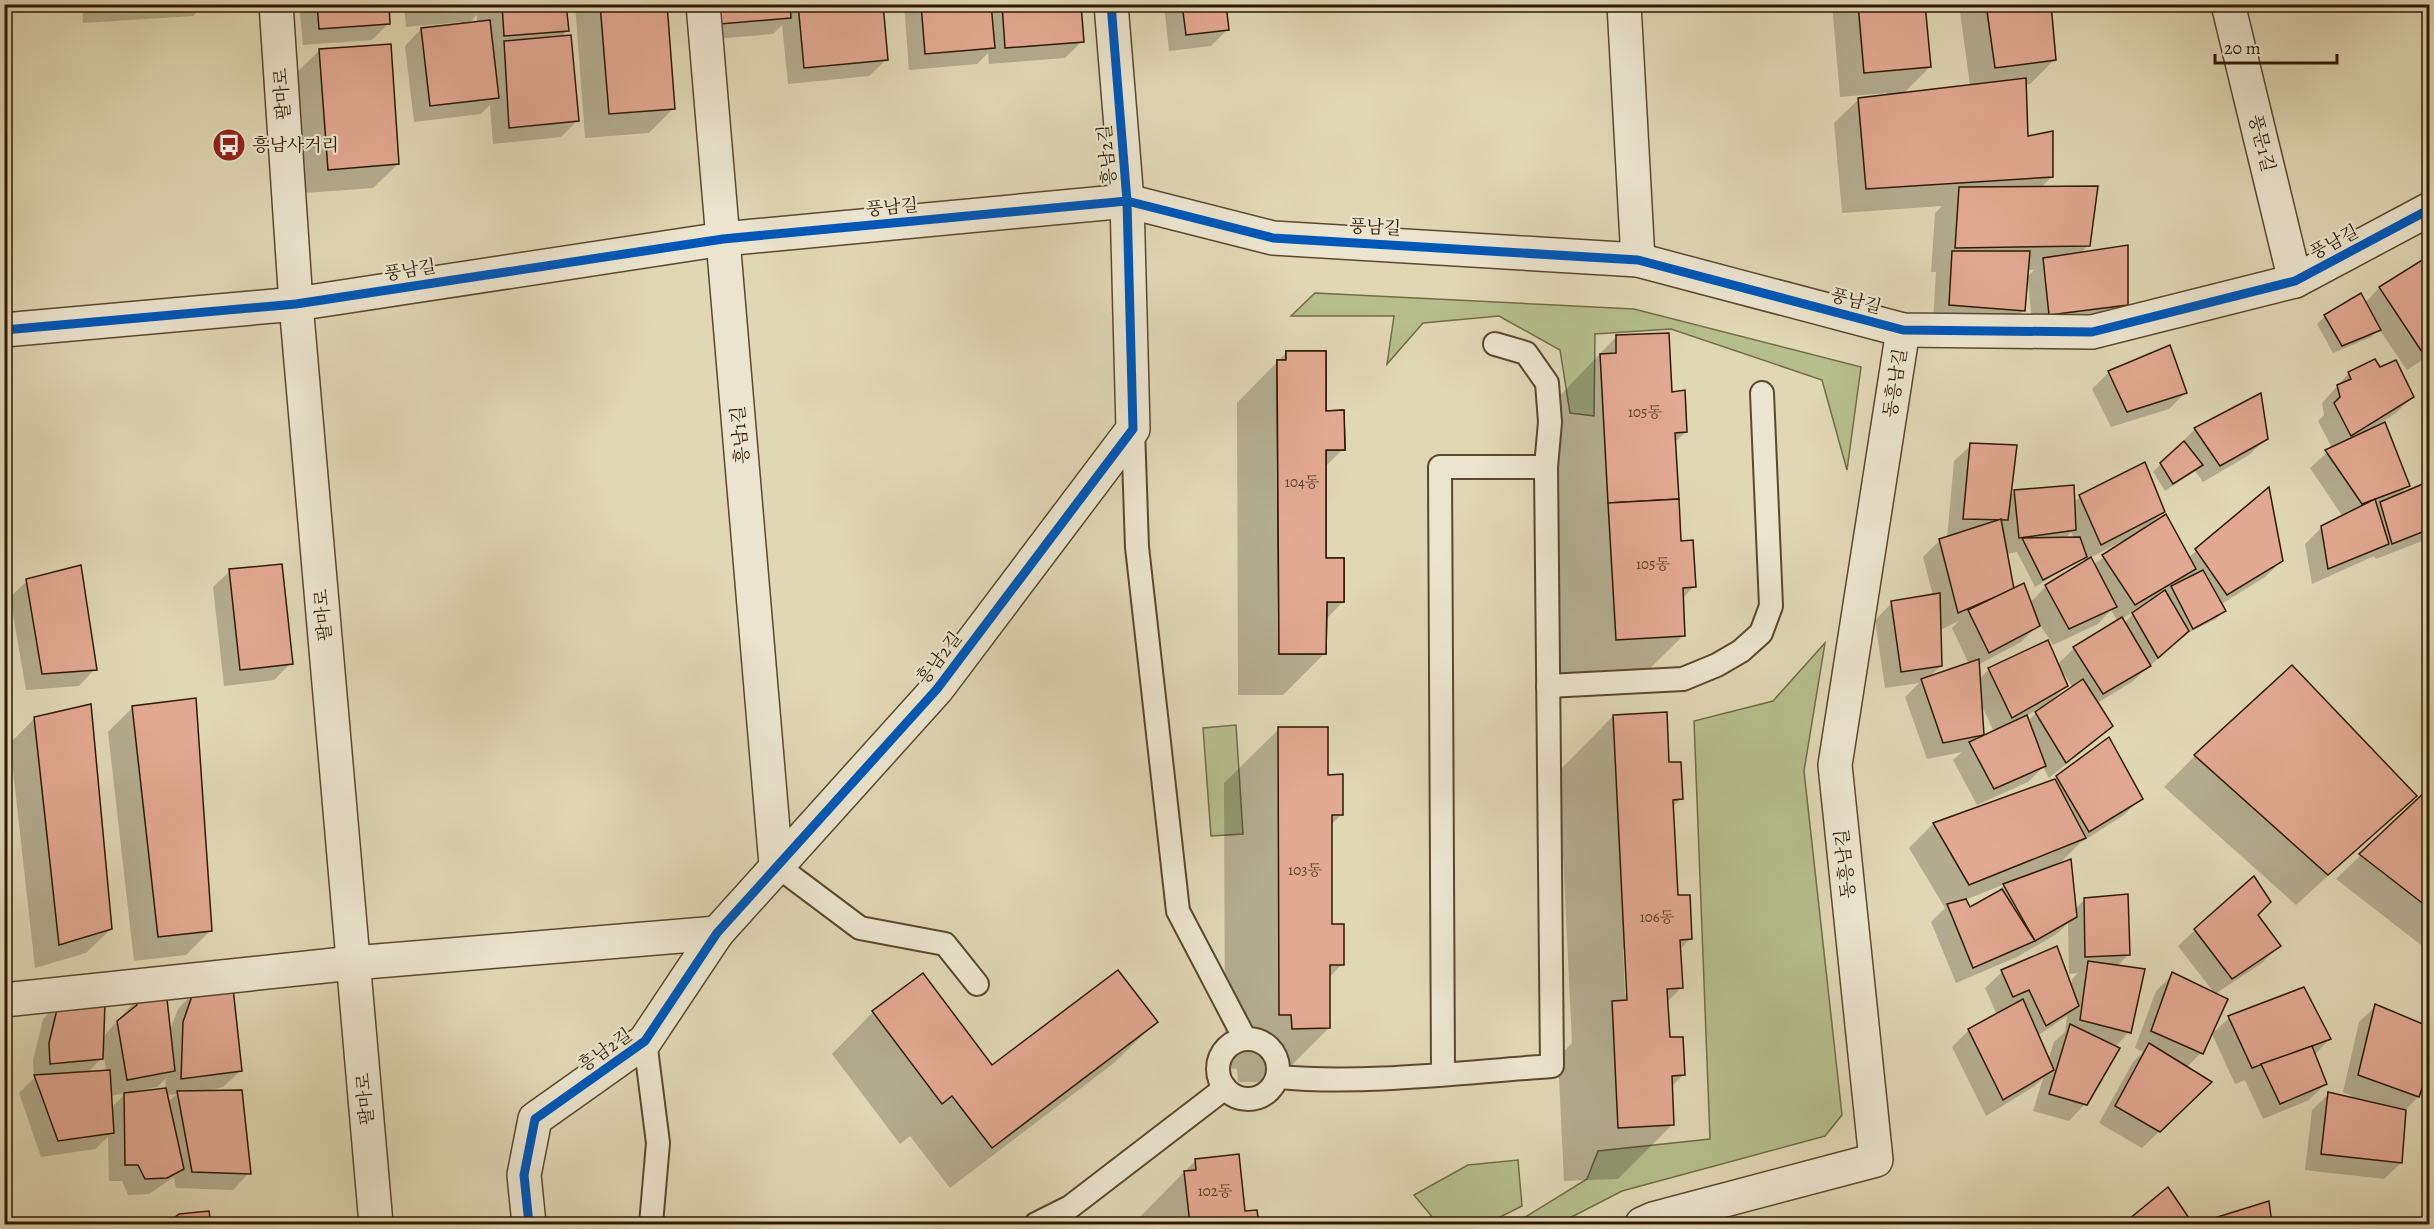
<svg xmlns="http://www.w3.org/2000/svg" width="2434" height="1229" font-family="Alegreya,'Noto Serif KR',serif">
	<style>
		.green { fill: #b5be8c; stroke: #726c46; stroke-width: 1.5 }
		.shadow { fill: #0003; fill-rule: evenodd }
		.building { fill: #e2a992; stroke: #2f1900; stroke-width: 1.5 }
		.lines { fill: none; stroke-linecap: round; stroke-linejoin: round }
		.service-casing { stroke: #5b482d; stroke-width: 26 }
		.minor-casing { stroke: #5b482d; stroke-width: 36 }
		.tertiary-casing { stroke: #5b482d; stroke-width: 36 }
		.service { stroke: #ebe5cf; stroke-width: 22 }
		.minor { stroke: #ebe5cf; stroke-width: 33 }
		.tertiary { stroke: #ebe5cf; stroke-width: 33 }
		.cycleway-casing { stroke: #ebe5cf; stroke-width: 13 }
		.cycleway { stroke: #0057b8; stroke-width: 9 }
		.labels { text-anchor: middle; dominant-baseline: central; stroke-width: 4.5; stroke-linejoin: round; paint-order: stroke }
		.number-label { font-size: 15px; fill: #5c3d24 }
		.street-label { font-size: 18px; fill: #2f1900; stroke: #ebe5cf }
		.poi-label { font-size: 18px; fill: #2f1900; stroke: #ebe5cf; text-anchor: start }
	</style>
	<rect width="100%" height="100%" fill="#e0d7b5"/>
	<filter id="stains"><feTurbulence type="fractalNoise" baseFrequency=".00333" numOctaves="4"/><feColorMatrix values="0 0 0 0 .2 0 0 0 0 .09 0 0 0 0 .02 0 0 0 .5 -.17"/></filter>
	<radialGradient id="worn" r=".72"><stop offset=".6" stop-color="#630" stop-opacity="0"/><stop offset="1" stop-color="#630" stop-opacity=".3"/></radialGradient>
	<g class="green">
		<path d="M1315,293L1634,309L1861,367L1847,470L1822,380L1671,329L1595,334L1594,416L1570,413L1560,350L1499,316L1423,323L1387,364L1394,316H1291Z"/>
		<path d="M1825,643L1804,771L1842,1115L1825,1136L1622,1191L1558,1224H1514L1587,1179L1598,1151L1710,1139L1694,721L1773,701Z"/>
		<path d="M1236,725L1243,834L1211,836L1203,728Z"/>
		<path d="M1518,1160L1522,1206L1486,1224H1438L1414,1195L1468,1165Z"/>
	</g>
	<g class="shadow">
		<path d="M82,4H204L193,16L83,23Z"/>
		<path d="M299,4H387L389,23L372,40L303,45Z"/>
		<path d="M404,4H565L567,31L560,38L578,120L561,137L493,144L490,105L481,114L414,122L405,46L421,29L463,25L462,22L406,27ZM477,15V23L468,24Z"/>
		<path d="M575,4H666L673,109L649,133L585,138Z"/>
		<path d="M701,4H881L886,60L869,76L788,84L782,25L773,34L704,40Z"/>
		<path d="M904,4H1079L1082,41L1065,58L989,64L988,53L977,64L909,70Z"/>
		<path d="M1164,4H1225L1227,30L1211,46L1169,51Z"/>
		<path d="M1832,4H1924L1930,67L1903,94L1970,86L1959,4H2049L2054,60L2030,84L2025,85L2027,138L2052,177L2040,188L2088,245L2079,255L2126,305L2109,321L2033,331L2028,283L2024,310L2007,327L1933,321L1936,272H1931L1935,213L1942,206L1842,213L1834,123L1859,99L1887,96V93L1840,97ZM2027,270H2034L2027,277Z"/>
		<path d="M320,50L398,164L373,188L304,193L295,74Z"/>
		<path d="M2426,260L2430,265V355L2407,370L2379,329L2371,337L2333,353L2317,324L2325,316L2365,303L2379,288Z"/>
		<path d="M1616,337L1670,393L1686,432L1674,443L1680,542L1694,586L1682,599L1684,635L1629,689L1562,694L1546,410Z"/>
		<path d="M1286,353L1325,412L1343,449L1325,467V560L1343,602L1325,620V653L1283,695H1238L1237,403Z"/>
		<path d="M2380,369L2412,397L2396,413L2374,427L2408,485L2398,496L2430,483V538L2376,559L2374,556L2312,584L2305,544L2322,527L2343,517L2310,468L2332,448L2318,421L2324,415L2322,403L2349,373Z"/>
		<path d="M2109,372L2185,393L2169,409L2111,427L2092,389Z"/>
		<path d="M2259,396L2266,439L2249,455L2203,482L2195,471L2165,491L2153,472L2178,446L2194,430Z"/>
		<path d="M1971,445L2009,497L2015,491L2073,503L2080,497L2163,512L2151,524L2188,558L2268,489L2282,561L2265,577L2220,605L2224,611L2216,619L2184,635L2132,682L2097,703L2111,726L2094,742L2049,778L2043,767L2028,782L1977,805L1953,760L1962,752L1927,759L1905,697L1919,683L1885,688L1875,620L1892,603L1933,596L1923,557L1940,540L1947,538L1954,461ZM2071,532L2074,538L2065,539ZM2122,541L2123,543L2093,565L2090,558ZM2017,552L2035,587L2083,558L2085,563L2046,586L2030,603L2012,591L2006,554ZM2111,610L2118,621L2074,648L2057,665L2047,642L1989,670L1979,679L1978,665L2021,642L2038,625L2035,617L2053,645L2098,624ZM2133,612L2134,613L2124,623L2122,619ZM1959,621L1952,628L1969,664L1928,678L1941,666L1940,630ZM2062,671L2073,688L2050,702L2066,686ZM1981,704L1994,732L1978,739L1983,734ZM2039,708L2040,709L2028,721L2026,716Z"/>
		<path d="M230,571L291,663L274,680L224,686L213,587Z"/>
		<path d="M27,581L95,669L79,686L26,690L10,597Z"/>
		<path d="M133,707L211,930L186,955L134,961L108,732Z"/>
		<path d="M1613,716L1668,764L1681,798L1672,808L1676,897L1690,939L1679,950L1681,988L1666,1003L1668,1038L1684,1074L1671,1087L1672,1125L1618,1179L1564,1181L1558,1057L1572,1043L1559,771ZM1623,949H1626L1628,994H1625Z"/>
		<path d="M35,718L111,929L86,953L35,968L10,743Z"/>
		<path d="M1279,729L1327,776L1342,814L1330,826L1331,925L1342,964L1329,978V1028L1275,1082H1238L1237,1069L1225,1068L1224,783Z"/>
		<path d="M2195,756L2415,796L2296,905L2164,787Z"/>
		<path d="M2057,777L2141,798L2124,815L2080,843L2057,866L2075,909L2085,899L2128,955L2117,966L2129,1032L2115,1047L2085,1104L2069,1121L2033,1111L2043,1078L2035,1086L1986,1116L1952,1047L1969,1030L1997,1015L1985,988L2002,972L2056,948L2071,988L2072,979L2078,973L2069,974L2068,923L2058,933L2017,957L1956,983L1931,922L1945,908L1909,848L1933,824L2054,781ZM2005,884L1993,896L1969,909L1965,900ZM2067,1016L2065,1032L2054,1042L2048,1061L2037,1036Z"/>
		<path d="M2429,790H2430V952L2336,879Z"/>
		<path d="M2256,915L2279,946L2262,963L2215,994L2201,1053L2186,1068L2193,1099L2142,1148L2099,1123L2133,1062L2143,1052L2135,1048L2156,991L2173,974L2215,994L2178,946L2195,930Z"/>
		<path d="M194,992L240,1071L223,1087L201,1092L249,1173L233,1190L176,1188L174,1177L149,1194L128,1195L122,1181H109L108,1137L95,1149L41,1157L19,1093L34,1078L33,1060L43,1019L60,1002L102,1038L138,998L169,1033L178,1009ZM104,1056L106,1072L87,1073ZM166,1078L165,1090L140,1093V1090L157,1087ZM126,1093L111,1108L110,1096ZM177,1094L168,1102L166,1095Z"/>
		<path d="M2376,1006L2418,1097L2404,1111L2401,1163L2384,1179L2305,1170L2312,1110L2329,1094L2365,1102L2343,1092L2359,1022Z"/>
		<path d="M873,1012L992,1067L1156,1022L1114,1063L950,1188L910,1136L900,1144L832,1054Z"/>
		<path d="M2229,1018L2330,1039L2314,1055L2325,1084L2309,1100L2263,1119L2245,1080L2235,1084L2212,1034Z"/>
		<path d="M1196,1160L1244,1213L1256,1212L1257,1224H1133Z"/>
		<path d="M2168,1189L2191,1224H2125Z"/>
		<path d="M2267,1203L2271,1224H2200Z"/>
		<path d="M208,1213L210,1224H169L180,1216Z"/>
	</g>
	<g class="building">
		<path d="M317,4H389L390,24L319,29Z"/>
		<path d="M421,4H489V5L422,11Z"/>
		<path d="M502,4H566L569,31L504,36Z"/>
		<path d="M600,4H667L675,109L609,114Z"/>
		<path d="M718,4H790L791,18L720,24Z"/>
		<path d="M798,4H883L888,60L804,68Z"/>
		<path d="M921,4H991L995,48L925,54Z"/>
		<path d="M1002,4H1081L1084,42L1005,48Z"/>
		<path d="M1182,4H1226L1229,30L1186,35Z"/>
		<path d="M1858,4H1925L1931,67L1864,73Z"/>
		<path d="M1986,4H2051L2056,60L1995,68Z"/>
		<path d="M490,20L499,98L430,106L421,28Z"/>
		<path d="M571,35L579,121L509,128L504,41Z"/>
		<path d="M391,44L399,164L328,170L319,49Z"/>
		<path d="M2026,78L2028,136L2053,131V177L1866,189L1858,98Z"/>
		<path d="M2098,186L2090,246L1955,248L1959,187Z"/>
		<path d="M2128,245V305L2049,315L2043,258Z"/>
		<path d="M1952,251H2030L2025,311L1949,305Z"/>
		<path d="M2427,257L2430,262V351L2424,355L2379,287Z"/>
		<path d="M2361,293L2381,330L2342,346L2324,315Z"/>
		<path d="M1669,333L1672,392L1685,390L1687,432L1675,433L1679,499L1608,503L1600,354L1616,353V335Z"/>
		<path d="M2170,345L2187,393L2127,412L2108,371Z"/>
		<path d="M1286,351H1326V411L1344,410L1345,450H1326V558H1344V602H1327L1326,654H1279L1277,360H1286Z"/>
		<path d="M1286,351H1326V411L1344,410L1345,450H1326V558H1344V602H1327L1326,654H1279L1277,360H1286Z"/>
		<path d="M2375,359L2380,367L2396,360L2414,397L2351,436L2334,403L2340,397L2337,385L2351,379L2348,372Z"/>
		<path d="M2261,393L2268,439L2220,466L2194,428Z"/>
		<path d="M2385,422L2410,486L2362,504L2325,450Z"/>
		<path d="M2184,441L2203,465L2173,484L2160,463Z"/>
		<path d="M1970,443L2017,445L2008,520L1963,519Z"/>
		<path d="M2145,462L2165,512L2101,545L2079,495Z"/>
		<path d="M2430,481V529L2392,544L2380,502Z"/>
		<path d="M2074,485L2076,530L2019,538L2014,490Z"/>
		<path d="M2269,487L2283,561L2227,595L2195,549Z"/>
		<path d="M1679,499L1681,541L1693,540L1696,587L1683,588L1685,636L1616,640L1608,503Z"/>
		<path d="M2375,499L2389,544L2328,569L2321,526Z"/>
		<path d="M2166,514L2196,569L2135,605L2102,555Z"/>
		<path d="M2001,519L2014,589L1958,613L1939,539Z"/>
		<path d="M2080,537L2087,557L2043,580L2022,538Z"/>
		<path d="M2091,557L2117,607L2069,629L2045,585Z"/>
		<path d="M282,564L293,664L240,670L229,569Z"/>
		<path d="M81,565L97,670L42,674L26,579Z"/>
		<path d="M2203,570L2226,611L2193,629L2171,586Z"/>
		<path d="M2024,583L2040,626L1989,653L1968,610Z"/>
		<path d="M2165,590L2189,631L2158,658L2132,613Z"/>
		<path d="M1940,593L1942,666L1901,672L1891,601Z"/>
		<path d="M2122,617L2151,666L2103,694L2073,647Z"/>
		<path d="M2048,640L2068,686L2012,718L1988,668Z"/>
		<path d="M4,654L10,681H4Z"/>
		<path d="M1979,659L1984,735L1943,743L1921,679Z"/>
		<path d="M2292,665L2417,796L2328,875L2194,755Z"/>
		<path d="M2083,679L2113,726L2066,763L2035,712Z"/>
		<path d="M196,698L212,931L158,937L132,706Z"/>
		<path d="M91,704L112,929L59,945L34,717Z"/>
		<path d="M1667,712L1669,762H1681L1683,799L1673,800L1678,895H1690L1692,939L1680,940L1683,988L1667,989L1670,1037H1683L1685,1075L1672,1076L1674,1125L1618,1128L1612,1001L1627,1000L1613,715Z"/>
		<path d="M2027,715L2046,766L1994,789L1969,742Z"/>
		<path d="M1278,727H1328V775L1343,774V815H1332V924H1344V965H1330V1028L1292,1029L1291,1015H1279Z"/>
		<path d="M2109,737L2143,799L2089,832L2056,776Z"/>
		<path d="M2055,779L2086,838L1969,885L1933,823Z"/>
		<path d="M2429,788H2430V909L2359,854Z"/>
		<path d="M2071,859L2077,917L2035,941L2003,884Z"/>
		<path d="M2254,876L2271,902L2258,915L2281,946L2232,979L2194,929Z"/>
		<path d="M2002,889L2035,941L1973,968L1947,904L1966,899L1970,907Z"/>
		<path d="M2128,894L2130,955L2085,957L2084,898Z"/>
		<path d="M2057,946L2079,1006L2046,1026L2029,990L2013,997L2001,970Z"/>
		<path d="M2088,961L2145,969L2131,1033L2080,1020Z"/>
		<path d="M1118,970L1158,1022L992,1148L952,1096L942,1104L872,1011L923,973L992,1065Z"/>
		<path d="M2172,972L2228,999L2203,1054L2151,1031Z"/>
		<path d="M2304,987L2331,1039L2252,1068L2228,1016Z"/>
		<path d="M233,988L242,1071L181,1079L183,1022L194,990Z"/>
		<path d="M166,990L175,1071L127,1080L117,1021L137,1005V996Z"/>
		<path d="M2023,999L2054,1070L2003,1100L1968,1029Z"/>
		<path d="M59,1001L105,1003L103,1059L50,1064L49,1043Z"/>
		<path d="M2375,1004L2430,1027V1066L2419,1097L2358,1075Z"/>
		<path d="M2070,1024L2120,1048L2087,1105L2049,1094Z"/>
		<path d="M2149,1043L2212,1082L2160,1132L2115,1106Z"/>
		<path d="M2312,1046L2327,1084L2280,1104L2261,1064Z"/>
		<path d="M110,1070L114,1133L58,1141L34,1075Z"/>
		<path d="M166,1088L184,1169L167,1178L145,1179L138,1165H125L124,1093Z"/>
		<path d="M242,1090L251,1174L192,1172L177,1091Z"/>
		<path d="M2328,1092L2406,1110L2402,1163L2321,1154Z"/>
		<path d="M1239,1154L1245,1211L1257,1210L1259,1224H1190L1184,1171L1196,1170L1195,1159Z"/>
		<path d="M2168,1187L2193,1224H2123Z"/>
		<path d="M2269,1201L2272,1224H2195Z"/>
		<path d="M209,1211L211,1224H166L179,1214Z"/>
	</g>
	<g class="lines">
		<defs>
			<g id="service">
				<path d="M1495,344L1526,353L1547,383L1550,422L1546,467"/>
				<path d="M1133,429L1137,547L1178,911L1245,1039"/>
				<path d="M1548,686L1683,679L1717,665L1741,651L1761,633L1771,606L1762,393"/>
				<path d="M776,865L860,928L945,944L977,984"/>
				<circle cx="1248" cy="1069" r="30"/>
				<path d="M645,1041L658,1143L651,1224"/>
				<path d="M1278,1077C1364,1085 1465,1072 1552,1066L1546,467H1440L1443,1073"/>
				<path d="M1036,1224L1070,1207L1225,1088"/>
			</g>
			<g id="minor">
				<path d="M703,4L776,865"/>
				<path d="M1624,4L1638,260"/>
				<path d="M2228,4L2295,281"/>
				<path d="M4,330L296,304L723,239L1127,201L1273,238L1638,260L1903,330L2092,332L2295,281L2430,209"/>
				<path d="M4,1000L353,963L717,933"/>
				<path d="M529,1224L524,1175L535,1119L645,1041L717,933L937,689L1133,429L1127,201L1111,4"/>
				<path d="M1642,1224L1653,1219L1876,1160L1835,765L1903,330"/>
			</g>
			<path id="tertiary" d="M276,4L296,304L376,1224"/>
		</defs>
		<use href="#service" class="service-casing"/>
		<use href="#minor" class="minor-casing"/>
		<use href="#tertiary" class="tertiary-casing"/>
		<use href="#service" class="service"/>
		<use href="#minor" class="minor"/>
		<use href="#tertiary" class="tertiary"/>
		<defs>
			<g id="cycleway">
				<path d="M4,330L296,304L723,239L1127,201L1273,238L1638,260L1903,330L2092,332L2295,281L2430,209"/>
				<path d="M529,1224L524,1175L535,1119L645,1041L717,933L937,689L1133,429L1127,201L1111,4"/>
			</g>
		</defs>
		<use href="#cycleway" class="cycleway-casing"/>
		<use href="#cycleway" class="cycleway"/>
	</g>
	<defs>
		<symbol id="bus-disc" viewBox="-11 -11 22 22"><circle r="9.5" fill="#8f2418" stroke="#ebe5cf"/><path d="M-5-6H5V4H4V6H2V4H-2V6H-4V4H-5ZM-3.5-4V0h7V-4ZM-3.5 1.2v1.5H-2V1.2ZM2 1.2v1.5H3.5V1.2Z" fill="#fff"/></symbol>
	</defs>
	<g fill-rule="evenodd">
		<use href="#bus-disc" x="210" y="126" width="38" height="38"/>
	</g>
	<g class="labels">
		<g class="number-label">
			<text x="1645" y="412">105동</text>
			<text x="1302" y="482">104동</text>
			<text x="1653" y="564">105동</text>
			<text x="1305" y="870">103동</text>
			<text x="1657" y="917">106동</text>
			<text x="1215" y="1191">102동</text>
		</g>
		<g class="street-label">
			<text transform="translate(282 94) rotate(-94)">팔마로</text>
			<text transform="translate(2262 143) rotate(76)">풍문1길</text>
			<text transform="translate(1107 155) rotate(-95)">흥남2길</text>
			<text transform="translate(892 207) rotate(-5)">풍남길</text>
			<text transform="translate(1375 227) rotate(3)">풍남길</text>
			<text transform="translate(2334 242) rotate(-28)">풍남길</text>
			<text transform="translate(410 270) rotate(-9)">풍남길</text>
			<text transform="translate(1856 301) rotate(15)">풍남길</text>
			<text transform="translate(1895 383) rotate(-81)">동흥남길</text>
			<text transform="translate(740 435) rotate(-95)">흥남1길</text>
			<text transform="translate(323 615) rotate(-95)">팔마로</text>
			<text transform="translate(939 658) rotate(-52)">흥남2길</text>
			<text transform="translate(1845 864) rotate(-96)">동흥남길</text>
			<text transform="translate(605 1050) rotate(-35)">흥남2길</text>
			<text transform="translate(365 1099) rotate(-95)">팔마로</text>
		</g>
		<g class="poi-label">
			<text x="252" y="145">흥남사거리</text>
		</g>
	</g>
	<rect width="2434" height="1229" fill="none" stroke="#e0d7b5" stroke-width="24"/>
	<rect x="6" y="6" width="2422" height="1217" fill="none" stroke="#2f1900" stroke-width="3"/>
	<rect x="12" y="12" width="2410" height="1205" fill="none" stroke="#2f1900" stroke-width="1.5"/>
	<path d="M2215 54v9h122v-9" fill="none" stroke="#2f1900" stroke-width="3"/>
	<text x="2224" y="54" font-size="18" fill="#2f1900" stroke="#ebe5cf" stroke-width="4.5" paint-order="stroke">20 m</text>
	<rect width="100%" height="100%" filter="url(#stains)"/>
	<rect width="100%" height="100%" fill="url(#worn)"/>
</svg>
